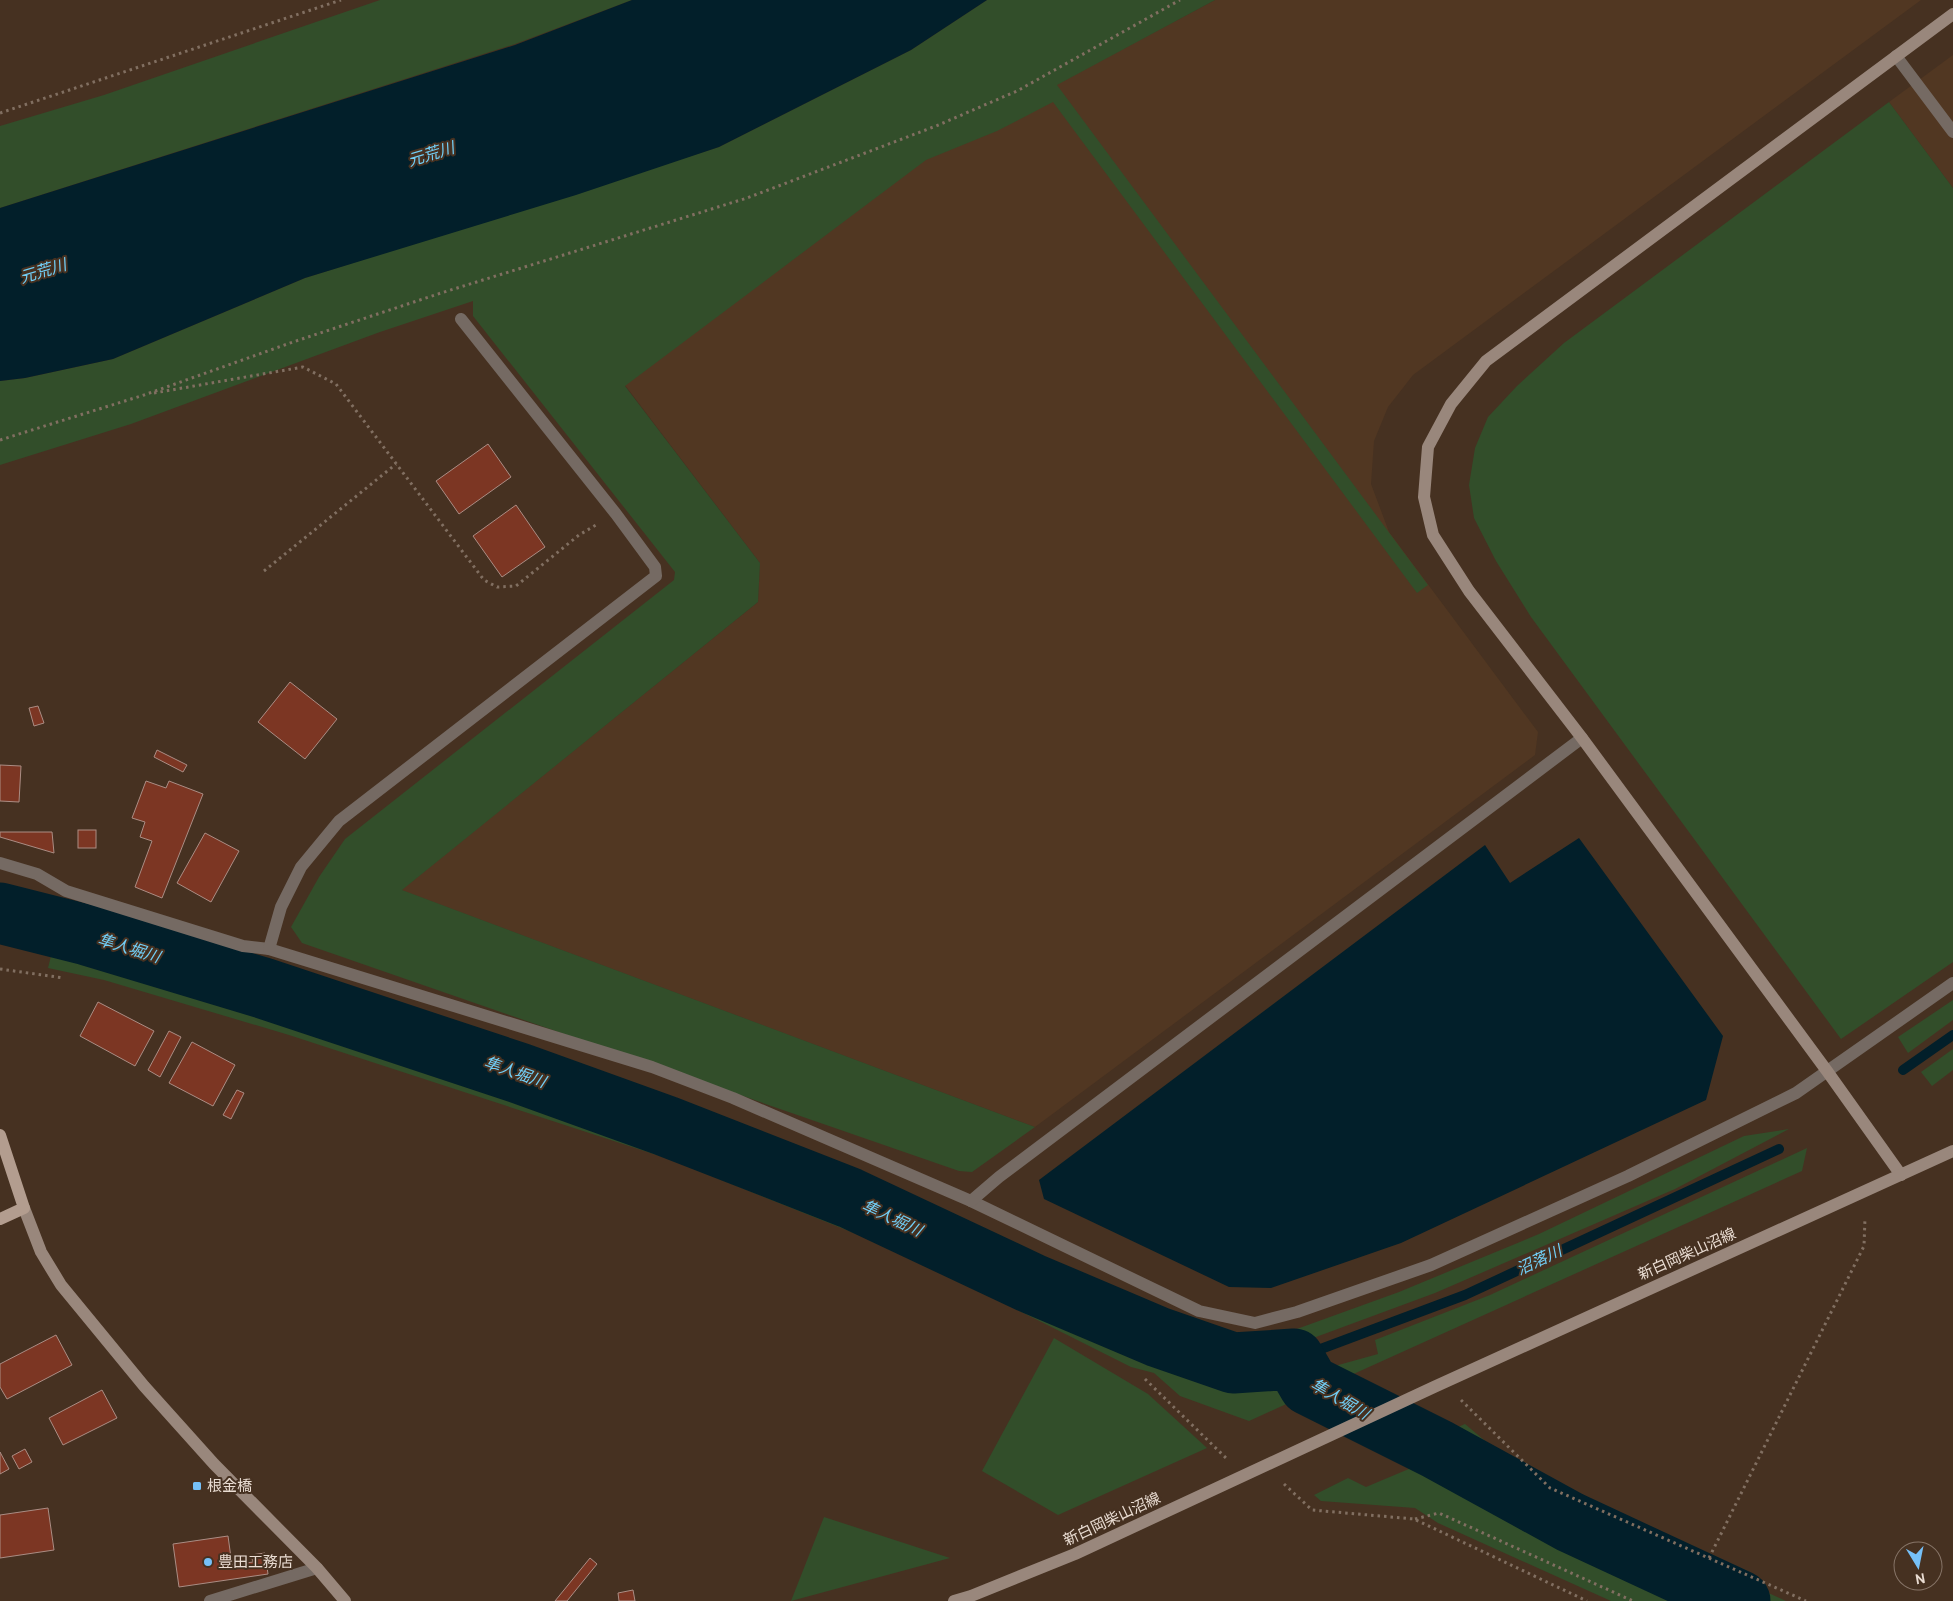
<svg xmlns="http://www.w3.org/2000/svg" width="1953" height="1601" font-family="Cabin,'Noto Sans JP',sans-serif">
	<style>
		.built { fill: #513722 }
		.green { fill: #324e2a }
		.water { fill: #021f2a }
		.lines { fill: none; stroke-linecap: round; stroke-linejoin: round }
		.stream { stroke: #021f2a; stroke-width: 10 }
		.river { stroke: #021f2a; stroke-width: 61 }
		.building { fill: #7c3623; stroke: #ab8d84 }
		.path { stroke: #816f61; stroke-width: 3; stroke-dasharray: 2.5 4; stroke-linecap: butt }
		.lane { stroke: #756a63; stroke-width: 12 }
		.street { stroke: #756a63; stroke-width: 12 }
		.secondary { stroke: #99877c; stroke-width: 12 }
		.primary { stroke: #b39d8f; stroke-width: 12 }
		.poi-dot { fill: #76c0f7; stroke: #463121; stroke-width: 2 }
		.labels { text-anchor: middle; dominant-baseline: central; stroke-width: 4; stroke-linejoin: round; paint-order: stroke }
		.street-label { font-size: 15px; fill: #e9dcd2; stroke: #463121 }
		.poi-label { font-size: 15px; fill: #e9dcd2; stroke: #463121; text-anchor: start }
		.water-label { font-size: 16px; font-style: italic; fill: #71cff7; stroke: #463121 }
	</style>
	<rect width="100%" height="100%" fill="#463121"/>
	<g class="built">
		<path d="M1215,0H1921L1413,375L1388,407L1374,441L1371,484L1389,532L1538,732L1535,755L1035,1127L401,890L758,602L760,563L543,277L1057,84Z"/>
		<path d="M1953,55V188L1889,102Z"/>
	</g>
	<g class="green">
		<path d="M380,0H632L515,44L0,208V126L104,95Z"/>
		<path d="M987,0H1215L1057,85L1428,585L1417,593L1053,102L997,131L926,160L625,386L760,563L758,602L402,890L1035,1127L972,1172L959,1171L302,943L291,927L319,877L345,839L674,580L675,572L473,316V301L380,332L131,424L0,465V381L25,378L113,359L305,278L719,147L911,50Z"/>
		<path d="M1889,102L1953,188V962L1841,1039L1531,617L1496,561L1474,518L1469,485L1475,448L1488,417L1517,386L1564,343Z"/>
		<path d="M62,905L634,1083L924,1202L1201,1332L1237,1340L1294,1330L1399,1292L1539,1234L1744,1136L1789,1129L1675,1189L1435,1293L1267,1355L1230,1356L1057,1288L850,1189L726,1134L537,1067L357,1011L61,923Z"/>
		<path d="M52,952L134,973L514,1084L632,1123L711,1152L801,1194L853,1215L950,1262L1006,1293L1073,1318L1146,1356L1191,1369L1236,1379L1281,1370L1306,1395L1249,1421L1180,1396L1154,1373L1131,1367L904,1253L669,1159L289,1035L104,980L48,968Z"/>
		<path d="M1953,1000V1020L1908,1053L1898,1037Z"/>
		<path d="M1953,1049V1070L1932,1086L1921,1072Z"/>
		<path d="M1807,1148L1802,1171L1338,1381L1324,1369L1378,1354L1375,1340L1490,1295Z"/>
		<path d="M1054,1338L1148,1394L1207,1448L1058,1515L982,1471Z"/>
		<path d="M1465,1424L1545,1491L1786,1601H1759L1617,1536L1525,1490L1444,1433Z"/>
		<path d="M1423,1463L1547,1528L1708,1601H1611L1438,1523L1415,1508L1321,1501L1314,1495L1348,1478L1366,1487Z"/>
		<path d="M824,1517L950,1558L791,1601Z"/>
	</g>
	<g class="water">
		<path d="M632,0H987L911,50L719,147L576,195L305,278L113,359L25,378L0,381V208L515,45Z"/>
		<path d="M1579,838L1723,1036L1706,1100L1401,1243L1271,1288L1229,1287L1044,1199L1039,1180L1485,845L1510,883Z"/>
	</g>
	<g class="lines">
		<g class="stream">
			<path d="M1903,1070L1953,1035"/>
			<path d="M1294,1359L1465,1295L1779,1149"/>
		</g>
		<path class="river" d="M0,913L87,935L263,988L519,1073L666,1126L850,1198L1033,1284L1158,1337L1233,1363L1294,1359L1309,1385L1437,1449L1570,1522L1740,1601"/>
	</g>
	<g class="building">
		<path d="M488,444L511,477L459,514L436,481Z"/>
		<path d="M516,505L545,547L502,577L473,536Z"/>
		<path d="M290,682L337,719L305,759L258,722Z"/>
		<path d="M38,706L44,723L34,726L29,708Z"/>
		<path d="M157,750L187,765L183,772L154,757Z"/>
		<path d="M0,765L21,766L19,802L0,801Z"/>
		<path d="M146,781L166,788L169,781L203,794L162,898L135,887L152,841L140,837L145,822L132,818Z"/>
		<rect x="78" y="830" width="18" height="18"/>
		<path d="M0,832H52L54,853L0,837Z"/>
		<path d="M205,833L239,851L211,902L177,883Z"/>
		<path d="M98,1002L154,1031L135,1066L80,1036Z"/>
		<path d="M169,1031L181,1037L160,1077L148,1070Z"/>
		<path d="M192,1042L235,1065L213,1106L169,1083Z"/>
		<path d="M237,1090L244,1093L231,1119L223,1115Z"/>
		<path d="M56,1335L72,1365L7,1399L0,1387V1364Z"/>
		<path d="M102,1390L117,1418L63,1445L49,1418Z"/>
		<path d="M25,1449L32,1462L19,1469L12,1456Z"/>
		<path d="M0,1452L9,1469L0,1474Z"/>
		<path d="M48,1508L54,1550L0,1558V1515Z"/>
		<path d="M228,1536L232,1565L253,1562L251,1555L265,1553L268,1574L179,1587L173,1544Z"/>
		<path d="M590,1558L597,1564L567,1601H555Z"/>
		<path d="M633,1590L635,1601H619L618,1593Z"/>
	</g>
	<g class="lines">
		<g class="path">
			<path d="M0,113L341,0"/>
			<path d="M154,393L303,367L336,384L484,580L497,587L516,586L579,535L596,525"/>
			<path d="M0,440L144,395L293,342L441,293L747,198L936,126L1017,91L1180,0"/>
			<path d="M264,571L396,464"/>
			<path d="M0,969L64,978"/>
			<path d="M1145,1379L1226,1458"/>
			<path d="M1461,1400L1550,1488L1806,1601"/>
			<path d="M1284,1484L1312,1510L1414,1519L1587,1601"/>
			<path d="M1415,1519L1439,1513L1633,1601"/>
			<path d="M1709,1558L1864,1246L1865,1218"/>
		</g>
		<g class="lane">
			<path d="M1896,56L1953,132"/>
			<path d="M0,863L37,874L66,891L243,946L269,949"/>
			<path d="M971,1201L1199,1311L1255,1323L1297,1312L1431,1265L1628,1176L1796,1093L1953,983"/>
		</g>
		<g class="street">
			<path d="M461,319L616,514L655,567L656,576L339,821L301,867L281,907L269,949L652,1067L733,1098L971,1201L999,1177L1582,738"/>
			<path d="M210,1601L317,1568"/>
		</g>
		<g class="secondary">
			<path d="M1901,1175L1827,1071L1582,738L1469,591L1433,535L1424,497L1428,447L1451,404L1486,361L1953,14"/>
			<path d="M24,1208L41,1252L61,1285L144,1386L214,1464L317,1568L345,1601"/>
			<path d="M954,1601L971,1596L1075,1554L1434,1387L1953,1151"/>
		</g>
		<path class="primary" d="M0,1135L24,1208L0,1219"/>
	</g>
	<g class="poi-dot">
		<rect x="192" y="1481" width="10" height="10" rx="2.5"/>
		<circle cx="208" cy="1562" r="5"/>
	</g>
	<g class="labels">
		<g class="street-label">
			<text transform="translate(1687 1254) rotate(-24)">新白岡柴山沼線</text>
			<text transform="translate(1112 1519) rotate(-25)">新白岡柴山沼線</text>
		</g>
		<g class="poi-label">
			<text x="207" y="1486">根金橋</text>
			<text x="218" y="1562">豊田工務店</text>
		</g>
		<g class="water-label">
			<text transform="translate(431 154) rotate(-17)">元荒川</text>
			<text transform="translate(43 271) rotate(-17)">元荒川</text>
			<text transform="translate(129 948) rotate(17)">隼人堀川</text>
			<text transform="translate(515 1072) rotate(19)">隼人堀川</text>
			<text transform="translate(892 1218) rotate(25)">隼人堀川</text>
			<text transform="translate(1539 1260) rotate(-25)">沼落川</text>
			<text transform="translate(1340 1399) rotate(30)">隼人堀川</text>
		</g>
	</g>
	<g transform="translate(1918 1566) rotate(170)"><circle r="24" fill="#463121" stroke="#877568"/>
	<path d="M0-4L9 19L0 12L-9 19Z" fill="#76c0f7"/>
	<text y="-8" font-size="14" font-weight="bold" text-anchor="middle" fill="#e9dcd2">N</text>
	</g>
</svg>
